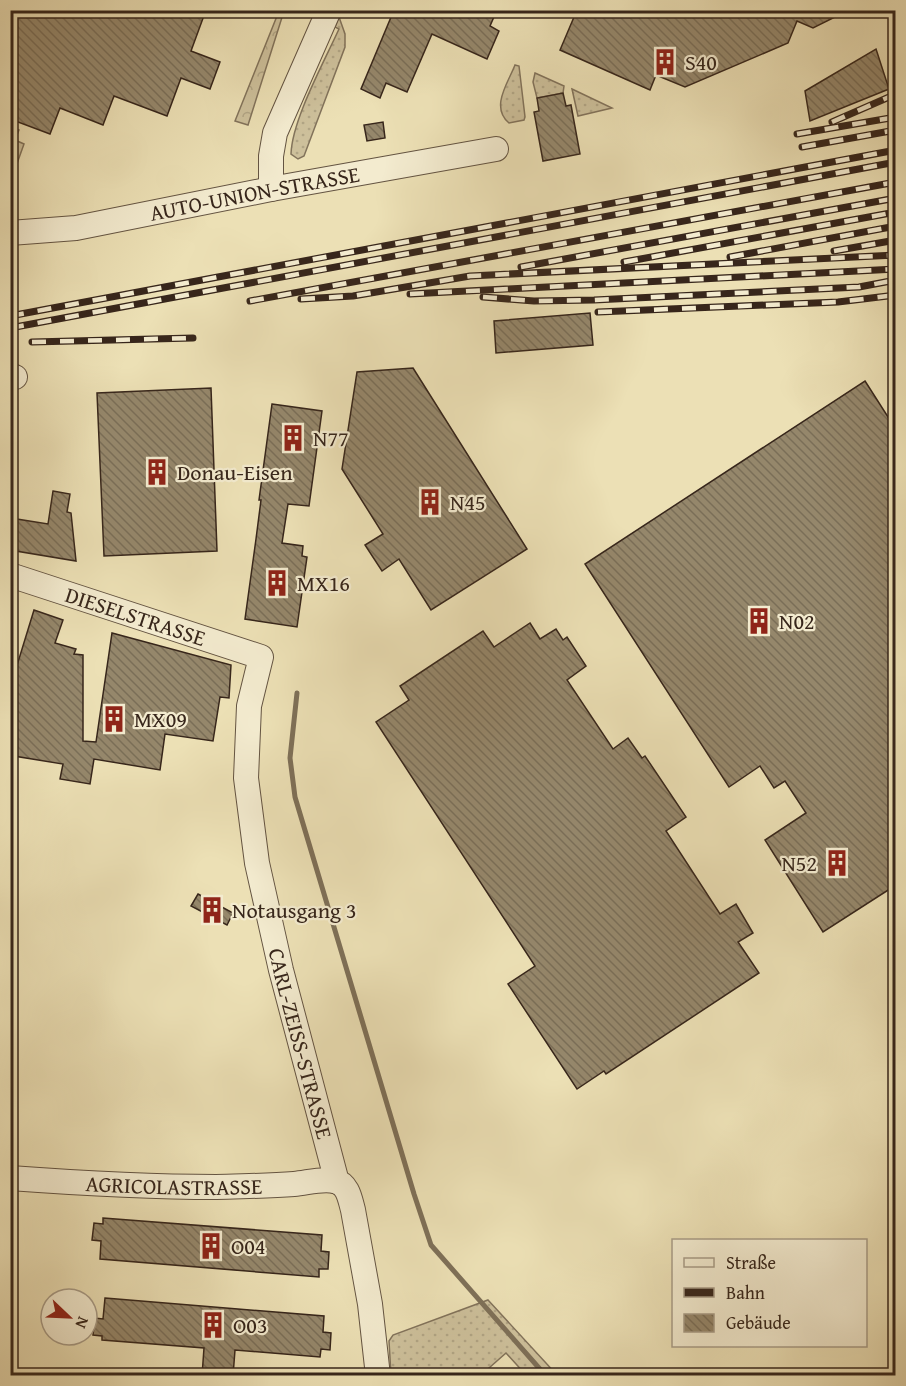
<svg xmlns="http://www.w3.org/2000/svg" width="906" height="1386" font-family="'Gentium Book Plus',serif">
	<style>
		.grass { fill: url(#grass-dots); stroke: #82735b; stroke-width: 1.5 }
		.forest { fill: url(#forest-crowns); stroke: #82735b; stroke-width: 1.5 }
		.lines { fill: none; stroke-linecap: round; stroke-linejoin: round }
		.stream { stroke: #7e7058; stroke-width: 5 }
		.building { fill: url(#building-back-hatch); stroke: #37261b; stroke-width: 1.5 }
		.minor-casing { stroke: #645442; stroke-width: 26 }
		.minor { stroke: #f3ebcf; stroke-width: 24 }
		.rail-casing { stroke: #37261b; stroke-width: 7 }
		.rail { stroke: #f3ebcf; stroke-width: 4.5; stroke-dasharray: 14; stroke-linecap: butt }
		.labels { text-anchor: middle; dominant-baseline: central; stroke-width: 4.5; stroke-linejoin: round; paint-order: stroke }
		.poi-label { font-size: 22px; fill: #37261b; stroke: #f3ebcf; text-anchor: start }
		.street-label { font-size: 22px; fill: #37261b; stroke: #f3ebcf }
	</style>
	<defs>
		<pattern id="grass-dots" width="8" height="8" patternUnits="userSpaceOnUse" patternTransform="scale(1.5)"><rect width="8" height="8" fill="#cdc09b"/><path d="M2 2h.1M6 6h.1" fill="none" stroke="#b1a585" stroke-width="1.8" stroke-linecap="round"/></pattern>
		<pattern id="forest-crowns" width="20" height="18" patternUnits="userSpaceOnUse" patternTransform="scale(1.5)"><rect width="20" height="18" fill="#cdc09b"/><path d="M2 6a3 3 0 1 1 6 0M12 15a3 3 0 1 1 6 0" fill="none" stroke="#b1a585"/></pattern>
		<pattern id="building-back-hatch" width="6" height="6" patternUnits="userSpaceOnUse" patternTransform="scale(1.5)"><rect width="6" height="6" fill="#95876b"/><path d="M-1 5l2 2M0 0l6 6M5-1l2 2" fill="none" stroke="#7a6e57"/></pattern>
	</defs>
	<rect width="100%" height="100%" fill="#ece0b5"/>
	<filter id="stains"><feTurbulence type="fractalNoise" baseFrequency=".00333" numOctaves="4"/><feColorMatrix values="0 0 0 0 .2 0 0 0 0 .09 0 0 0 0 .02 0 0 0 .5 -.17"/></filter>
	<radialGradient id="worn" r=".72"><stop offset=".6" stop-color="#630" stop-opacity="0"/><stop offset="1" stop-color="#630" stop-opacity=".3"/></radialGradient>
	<g class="grass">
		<path d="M339,17L345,34V47L304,156L298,159L291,154C292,120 324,62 339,29L335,27Z"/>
		<path d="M515,65L519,66L525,117L524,120L509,123C490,107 508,83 515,65Z"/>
		<path d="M535,73L564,86L563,93L537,98L533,82Z"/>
		<path d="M572,89L612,108L578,116Z"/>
		<path d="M11,127L19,130L15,140L24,144L14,172H11Z"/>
		<path d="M488,1300L557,1375H526L506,1353L481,1375H391L389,1341L393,1335Z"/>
	</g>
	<path class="forest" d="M279,11H284L248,125L235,121Z"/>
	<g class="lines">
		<path class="stream" d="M297,693L290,758L295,797L414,1194L431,1245L546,1376"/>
	</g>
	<g class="building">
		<path d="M10,10H206L191,51L220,62L210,89L181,78L167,116L114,96L103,125L60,108L50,134L10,119Z"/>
		<path d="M394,10H497L490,26L499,31L487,59L432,34L407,92L386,83L380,98L361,89Z"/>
		<path d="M577,10H849L813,28L797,21L788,43L685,87L656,75L650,90L560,50Z"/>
		<path d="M876,49L889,89L810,121L805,91Z"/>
		<path d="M563,93L566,106L571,105L580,154L543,161L534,112L539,111L537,98Z"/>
		<path d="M383,122L385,138L367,141L364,125Z"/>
		<path d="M590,313L593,345L496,353L494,321Z"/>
		<path d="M413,368L527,549L431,610L399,559L382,571L365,545L383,534L342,469L357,372Z"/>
		<path d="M865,381L888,417L896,412V885L823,932L765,840L806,813L785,781L774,788L760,766L729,787L585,564Z"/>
		<path d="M211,388L217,551L104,556L97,393Z"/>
		<path d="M272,404L322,411L309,506L288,504L282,543L303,546L302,556L307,557L297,627L245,619L256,539L261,500H259Z"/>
		<path d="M53,491L70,494L67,512L71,513L76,561L10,550V518L48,524Z"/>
		<path d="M34,610L63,620L55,643L76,649L74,654L83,655V741L96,742L112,633L231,665L229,698L220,697L213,741L165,734L160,770L94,759L90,784L60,779L63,764L14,756L15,747H10V671L15,672Z"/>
		<path d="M530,623L540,639L556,629L563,640L567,637L586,666L567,680L613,749L628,738L642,758L645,756L686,817L666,831L720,914L736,904L753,933L738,942L759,973L606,1074L604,1071L577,1089L508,984L535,966L376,722L409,700L400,686L483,631L494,647Z"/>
		<path d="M198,894L233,913L227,925L191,906Z"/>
		<path d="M103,1218L322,1235L321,1251L329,1252L328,1269H319V1277L100,1259L101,1241L92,1240L94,1223L103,1224Z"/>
		<path d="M105,1298L324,1316L323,1332L331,1333L330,1350L321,1349L320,1357L235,1350L233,1376H202L204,1348L102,1340V1336L93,1335L95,1318L103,1319Z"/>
	</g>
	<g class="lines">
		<defs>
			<g id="minor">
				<path d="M271,189V156L275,133L329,10"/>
				<path id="s1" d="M10,233L76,228L271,189L496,149"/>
				<path d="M10,378L15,377"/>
				<path id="s2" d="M10,575L261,657L249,706L246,778L257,863L281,970L337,1182"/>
				<path id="s3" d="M10,1178C79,1183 148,1187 216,1187C242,1186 268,1186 294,1184C307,1183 321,1178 335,1181C348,1184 350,1199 353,1210L370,1304L378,1376"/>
			</g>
		</defs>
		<use href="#minor" class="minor-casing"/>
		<use href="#minor" class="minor"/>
		<defs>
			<g id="rail">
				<path d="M832,122L896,94"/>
				<path d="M797,134L896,117"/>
				<path d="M802,147L896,130"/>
				<path d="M834,251L896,240"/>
				<path d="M730,257L896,226"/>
				<path d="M624,262L896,212"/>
				<path d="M521,267L896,198"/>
				<path d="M410,294L896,269"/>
				<path d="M483,297L534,301L594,300L859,287L896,280"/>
				<path d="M301,299L353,296L470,276L896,255"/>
				<path d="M250,301L896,182"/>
				<path d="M598,312L838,302L896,295"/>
				<path d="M10,316L896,150"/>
				<path d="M10,328L896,162"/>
				<path d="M32,342L193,338"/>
			</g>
		</defs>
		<use href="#rail" class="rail-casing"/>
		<use href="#rail" class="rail"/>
	</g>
	<defs>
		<symbol id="building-bare" viewBox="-9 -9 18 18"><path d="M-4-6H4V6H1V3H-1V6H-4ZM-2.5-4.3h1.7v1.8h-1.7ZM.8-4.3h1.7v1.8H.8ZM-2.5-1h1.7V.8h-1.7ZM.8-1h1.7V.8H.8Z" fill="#8f2418" stroke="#f3ebcf" stroke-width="2.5" paint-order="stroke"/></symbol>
	</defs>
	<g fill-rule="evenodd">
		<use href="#building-bare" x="646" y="43" width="38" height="38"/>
		<use href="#building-bare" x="274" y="419" width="38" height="38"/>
		<use href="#building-bare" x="138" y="453" width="38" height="38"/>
		<use href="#building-bare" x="411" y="483" width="38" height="38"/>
		<use href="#building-bare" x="258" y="564" width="38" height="38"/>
		<use href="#building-bare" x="740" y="602" width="38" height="38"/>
		<use href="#building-bare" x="95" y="700" width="38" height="38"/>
		<use href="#building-bare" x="818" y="844" width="38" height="38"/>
		<use href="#building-bare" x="193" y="891" width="38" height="38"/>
		<use href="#building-bare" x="192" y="1227" width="38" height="38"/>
		<use href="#building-bare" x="194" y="1306" width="38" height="38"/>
	</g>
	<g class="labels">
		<g class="poi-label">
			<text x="685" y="62">S40</text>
			<text x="313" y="438">N77</text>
			<text x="177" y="472">Donau-Eisen</text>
			<text x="450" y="502">N45</text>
			<text x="297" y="583">MX16</text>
			<text x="779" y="621">N02</text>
			<text x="134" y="719">MX09</text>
			<text x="817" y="863" text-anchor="end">N52</text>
			<text x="232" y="910">Notausgang 3</text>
			<text x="231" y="1246">O04</text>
			<text x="233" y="1325">O03</text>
		</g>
		<g class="street-label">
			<text stroke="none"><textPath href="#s1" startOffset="248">AUTO-UNION-STRASSE</textPath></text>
			<text stroke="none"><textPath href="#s2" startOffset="132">DIESELSTRASSE</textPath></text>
			<text stroke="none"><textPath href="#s2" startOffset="658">CARL-ZEISS-STRASSE</textPath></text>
			<text stroke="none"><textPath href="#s3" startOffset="164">AGRICOLASTRASSE</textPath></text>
		</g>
	</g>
	<rect width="906" height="1386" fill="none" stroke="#ece0b5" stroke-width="36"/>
	<rect x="12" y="12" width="882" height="1362" fill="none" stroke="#37261b" stroke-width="3"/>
	<rect x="18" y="18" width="870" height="1350" fill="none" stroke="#37261b" stroke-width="1.5"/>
	<rect x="672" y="1239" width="195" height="108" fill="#f3ebcf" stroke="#a89c87" stroke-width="1.5"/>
	<rect x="684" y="1258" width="30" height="9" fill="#f3ebcf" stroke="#a89c87" stroke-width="1.5"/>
	<text x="726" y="1269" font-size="18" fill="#37261b">Straße</text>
	<rect x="684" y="1288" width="30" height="9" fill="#37261b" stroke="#a89c87" stroke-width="1.5"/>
	<text x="726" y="1299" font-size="18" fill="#37261b">Bahn</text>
	<rect x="684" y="1314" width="30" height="18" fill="url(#building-back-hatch)" stroke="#a89c87" stroke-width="1.5"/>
	<text x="726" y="1329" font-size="18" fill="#37261b">Gebäude</text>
	<g transform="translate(69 1317) rotate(113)"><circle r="28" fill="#f3ebcf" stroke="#a89c87" stroke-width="1.5"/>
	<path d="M0-4.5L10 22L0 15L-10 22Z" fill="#8f2418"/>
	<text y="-9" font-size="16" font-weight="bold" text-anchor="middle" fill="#37261b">N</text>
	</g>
	<rect width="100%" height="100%" filter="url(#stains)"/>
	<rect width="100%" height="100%" fill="url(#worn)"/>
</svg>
